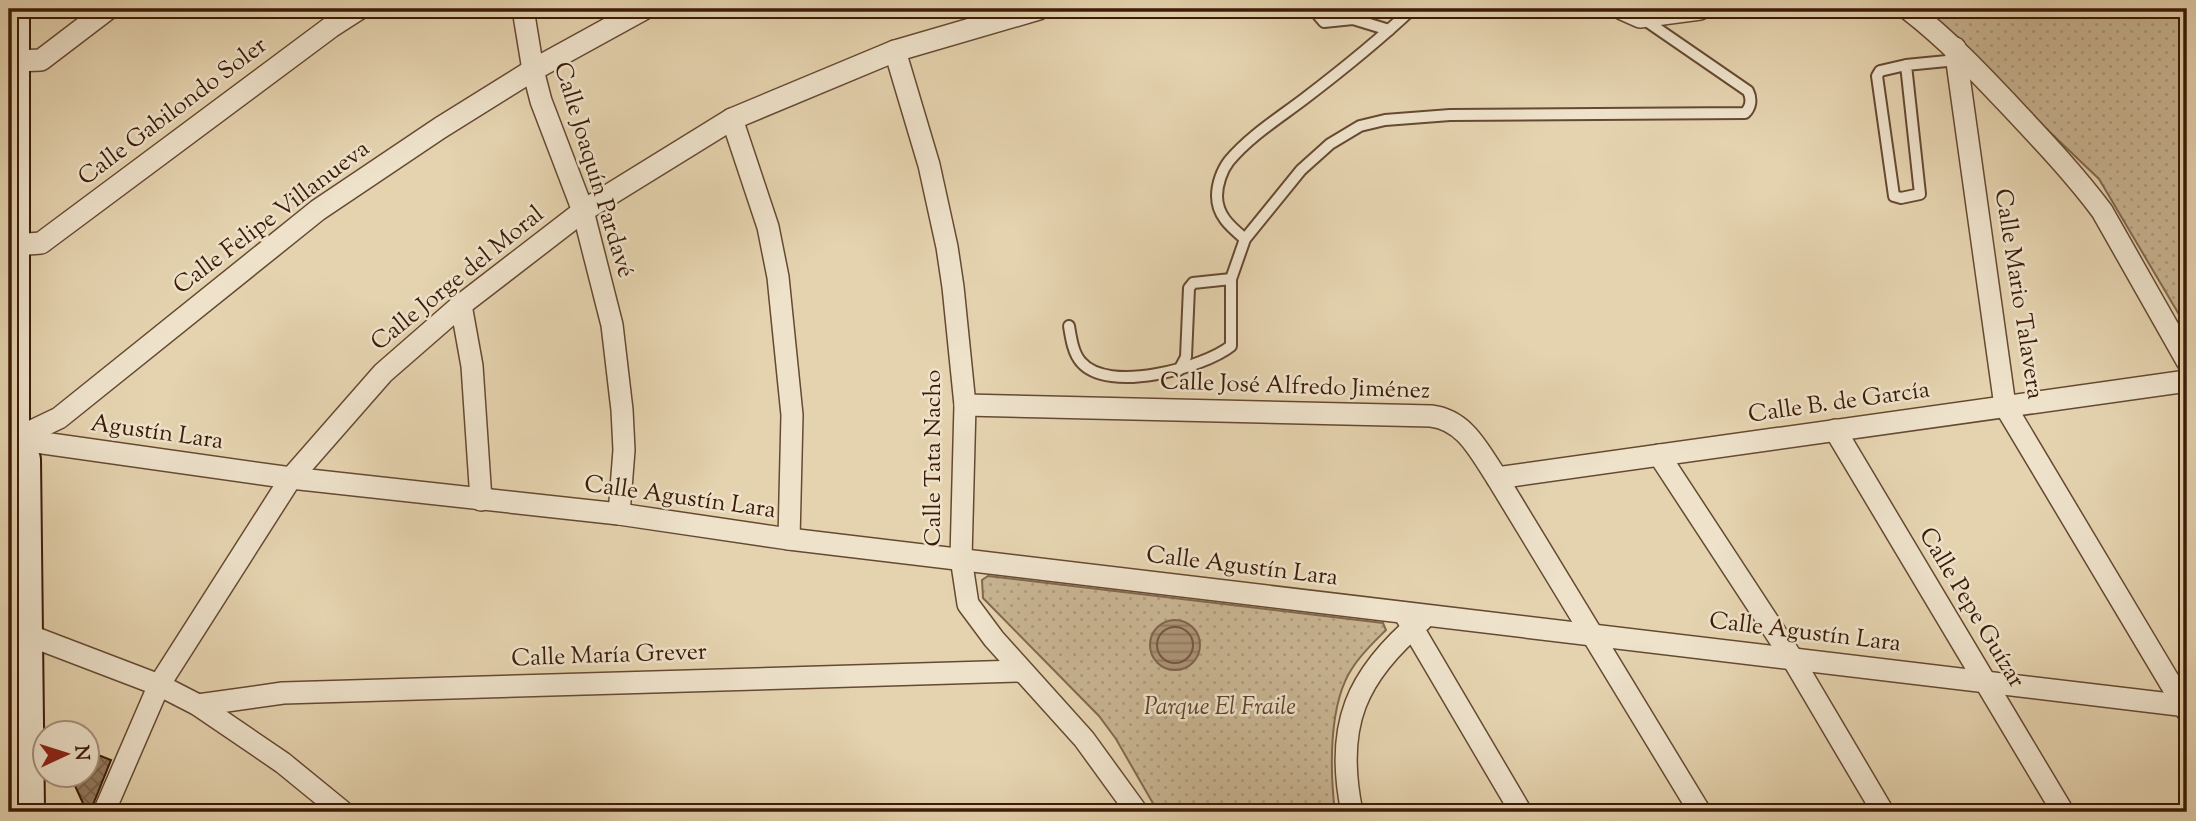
<svg xmlns="http://www.w3.org/2000/svg" width="2196" height="821" font-family="'Sorts Mill Goudy',serif">
	<style>
		.park { fill: url(#park-dots); stroke: #82684c; stroke-width: 2 }
		.water { fill: url(#water-rules); stroke: #7f644a; stroke-width: 2 }
		.lines { fill: none; stroke-linecap: round; stroke-linejoin: round }
		.shore { stroke: #74583e; stroke-width: 2 }
		.building { fill: url(#building-cross-hatch); stroke: #3c1b07; stroke-width: 2 }
		.lane-casing { stroke: #664931; stroke-width: 14 }
		.street-casing { stroke: #664931; stroke-width: 24 }
		.secondary-casing { stroke: #3c1b07; stroke-width: 32 }
		.lane { stroke: #eee2cb; stroke-width: 10 }
		.street { stroke: #eee2cb; stroke-width: 21 }
		.secondary { stroke: #eee2cb; stroke-width: 28 }
		.labels { text-anchor: middle; dominant-baseline: central; stroke-width: 5; stroke-linejoin: round; paint-order: stroke }
		.street-label { font-size: 24px; fill: #3c1b07; stroke: #eee2cb }
		.park-label { font-size: 24px; font-style: italic; fill: #5f412a; stroke: #eee2cb }
	</style>
	<defs>
		<pattern id="park-dots" width="8" height="8" patternUnits="userSpaceOnUse" patternTransform="scale(1.75)"><rect width="8" height="8" fill="#c8b492"/><path d="M2 2h.1M6 6h.1" fill="none" stroke="#ad9a7c" stroke-width="1.8" stroke-linecap="round"/></pattern>
		<pattern id="water-rules" width="6" height="5" patternUnits="userSpaceOnUse" patternTransform="scale(1.75)"><rect width="6" height="5" fill="#ac9476"/><path d="M0 2.5h6" fill="none" stroke="#8d785f"/></pattern>
		<pattern id="building-cross-hatch" width="8" height="8" patternUnits="userSpaceOnUse" patternTransform="scale(1.75)"><rect width="8" height="8" fill="#947b5e"/><path d="M0 0l8 8M0 8l8-8" fill="none" stroke="#7a644c"/></pattern>
	</defs>
	<rect width="100%" height="100%" fill="#e5d3af"/>
	<filter id="stains"><feTurbulence type="fractalNoise" baseFrequency=".00286" numOctaves="4"/><feColorMatrix values="0 0 0 0 .2 0 0 0 0 .09 0 0 0 0 .02 0 0 0 .5 -.17"/></filter>
	<radialGradient id="worn" r=".72"><stop offset=".6" stop-color="#630" stop-opacity="0"/><stop offset="1" stop-color="#630" stop-opacity=".3"/></radialGradient>
	<g class="park">
		<path d="M1921,9H2187V328L2099,179Z"/>
		<path d="M988,576L1383,623L1386,630C1374,642 1362,653 1353,667C1328,703 1330,771 1335,812H1158L1116,739L1099,716L983,598L982,580Z"/>
	</g>
	<circle class="water" cx="1175" cy="645" r="25"/>
	<g class="lines">
		<circle class="shore" cx="1175" cy="645" r="18"/>
	</g>
	<path class="building" d="M88,751L111,760L90,812H87L70,775H88Z"/>
	<g class="lines">
		<defs>
			<g id="lane">
				<path d="M1313,9L1324,22L1353,19L1389,30"/>
				<path d="M1906,65L1880,71L1877,76L1894,196L1901,198L1920,194L1906,65L1957,60"/>
				<path d="M1245,239C1231,227 1217,216 1217,196C1217,184 1222,170 1229,161C1250,136 1279,118 1304,99C1342,70 1378,41 1412,9"/>
				<path d="M1069,326C1071,338 1073,353 1081,362C1108,394 1203,368 1231,346V279"/>
				<path d="M1179,370L1186,357L1189,288L1193,283L1231,279L1245,239L1301,170L1330,144L1360,126L1385,120L1450,115L1745,113C1751,107 1752,99 1748,91L1642,18"/>
			</g>
			<g id="street">
				<path d="M523,9L533,70L541,101L583,211L612,325L622,410L624,450L619,514"/>
				<path d="M1622,9L1640,17L1700,9"/>
				<path d="M1908,9C1947,39 1980,74 2013,109C2044,142 2075,175 2102,211L2187,361"/>
				<path d="M1955,48L2005,406L2187,711"/>
				<path d="M895,51L929,165L947,247L953,287L965,405L961,558L968,604L994,639L1084,739L1137,812"/>
				<path d="M15,61L41,60L108,9"/>
				<path d="M732,119L768,227L778,277L792,415L789,539"/>
				<path d="M15,245L41,243L331,27L359,9"/>
				<path d="M461,305L472,366L481,500"/>
				<path d="M965,405L1431,416C1465,420 1479,451 1497,478L1700,812"/>
				<path d="M1835,430L2063,812"/>
				<path d="M15,439L291,478L619,514L789,539L2187,706"/>
				<path d="M15,439L59,418L318,210L440,128L533,70L644,9"/>
				<path d="M1659,455L1792,658L1883,812"/>
				<path d="M1497,478L2187,381"/>
				<path d="M1404,613L1521,812"/>
				<path d="M28,635L159,685L198,705L283,763L343,812"/>
				<path d="M198,705L283,693L1022,671"/>
				<path d="M104,812L159,685L291,478L383,373L461,305L583,211L732,119L895,51L1039,9"/>
				<path d="M1352,812C1334,726 1356,675 1422,620"/>
			</g>
			<path id="secondary" d="M15,9V439L26,459L30,812"/>
		</defs>
		<use href="#lane" class="lane-casing"/>
		<use href="#street" class="street-casing"/>
		<use href="#secondary" class="secondary-casing"/>
		<use href="#lane" class="lane"/>
		<use href="#street" class="street"/>
		<use href="#secondary" class="secondary"/>
	</g>
	<g class="labels">
		<g class="street-label">
			<text transform="translate(173 112) rotate(-37)">Calle Gabilondo Soler</text>
			<text transform="translate(593 170) rotate(73)">Calle Joaquín Pardavé</text>
			<text transform="translate(272 218) rotate(-37)">Calle Felipe Villanueva</text>
			<text transform="translate(458 279) rotate(-39)">Calle Jorge del Moral</text>
			<text transform="translate(2018 294) rotate(81)">Calle Mario Talavera</text>
			<text transform="translate(1295 387) rotate(2)">Calle José Alfredo Jiménez</text>
			<text transform="translate(1839 403) rotate(-8)">Calle B. de García</text>
			<text transform="translate(157 433) rotate(8)">Agustín Lara</text>
			<text transform="translate(934 458) rotate(-90)">Calle Tata Nacho</text>
			<text transform="translate(680 498) rotate(8)">Calle Agustín Lara</text>
			<text transform="translate(1242 567) rotate(7)">Calle Agustín Lara</text>
			<text transform="translate(1971 608) rotate(59)">Calle Pepe Guízar</text>
			<text transform="translate(1805 633) rotate(7)">Calle Agustín Lara</text>
			<text transform="translate(609 656) rotate(-2)">Calle María Grever</text>
		</g>
		<g class="park-label">
			<text x="1220" y="708">Parque El Fraile</text>
		</g>
	</g>
	<rect width="2196" height="821" fill="none" stroke="#e5d3af" stroke-width="35"/>
	<rect x="10" y="10" width="2175" height="800" fill="none" stroke="#3c1b07" stroke-width="3.5"/>
	<rect x="18" y="18" width="2161" height="786" fill="none" stroke="#3c1b07" stroke-width="2"/>
	<g transform="translate(66 754) rotate(86)"><circle r="33" fill="#eee2cb" stroke="#a7927d" stroke-width="2"/>
	<path d="M0-5L12 26L0 18L-12 26Z" fill="#8f2418"/>
	<text y="-10" font-size="19" font-weight="bold" text-anchor="middle" fill="#3c1b07">N</text>
	</g>
	<rect width="100%" height="100%" filter="url(#stains)"/>
	<rect width="100%" height="100%" fill="url(#worn)"/>
</svg>
